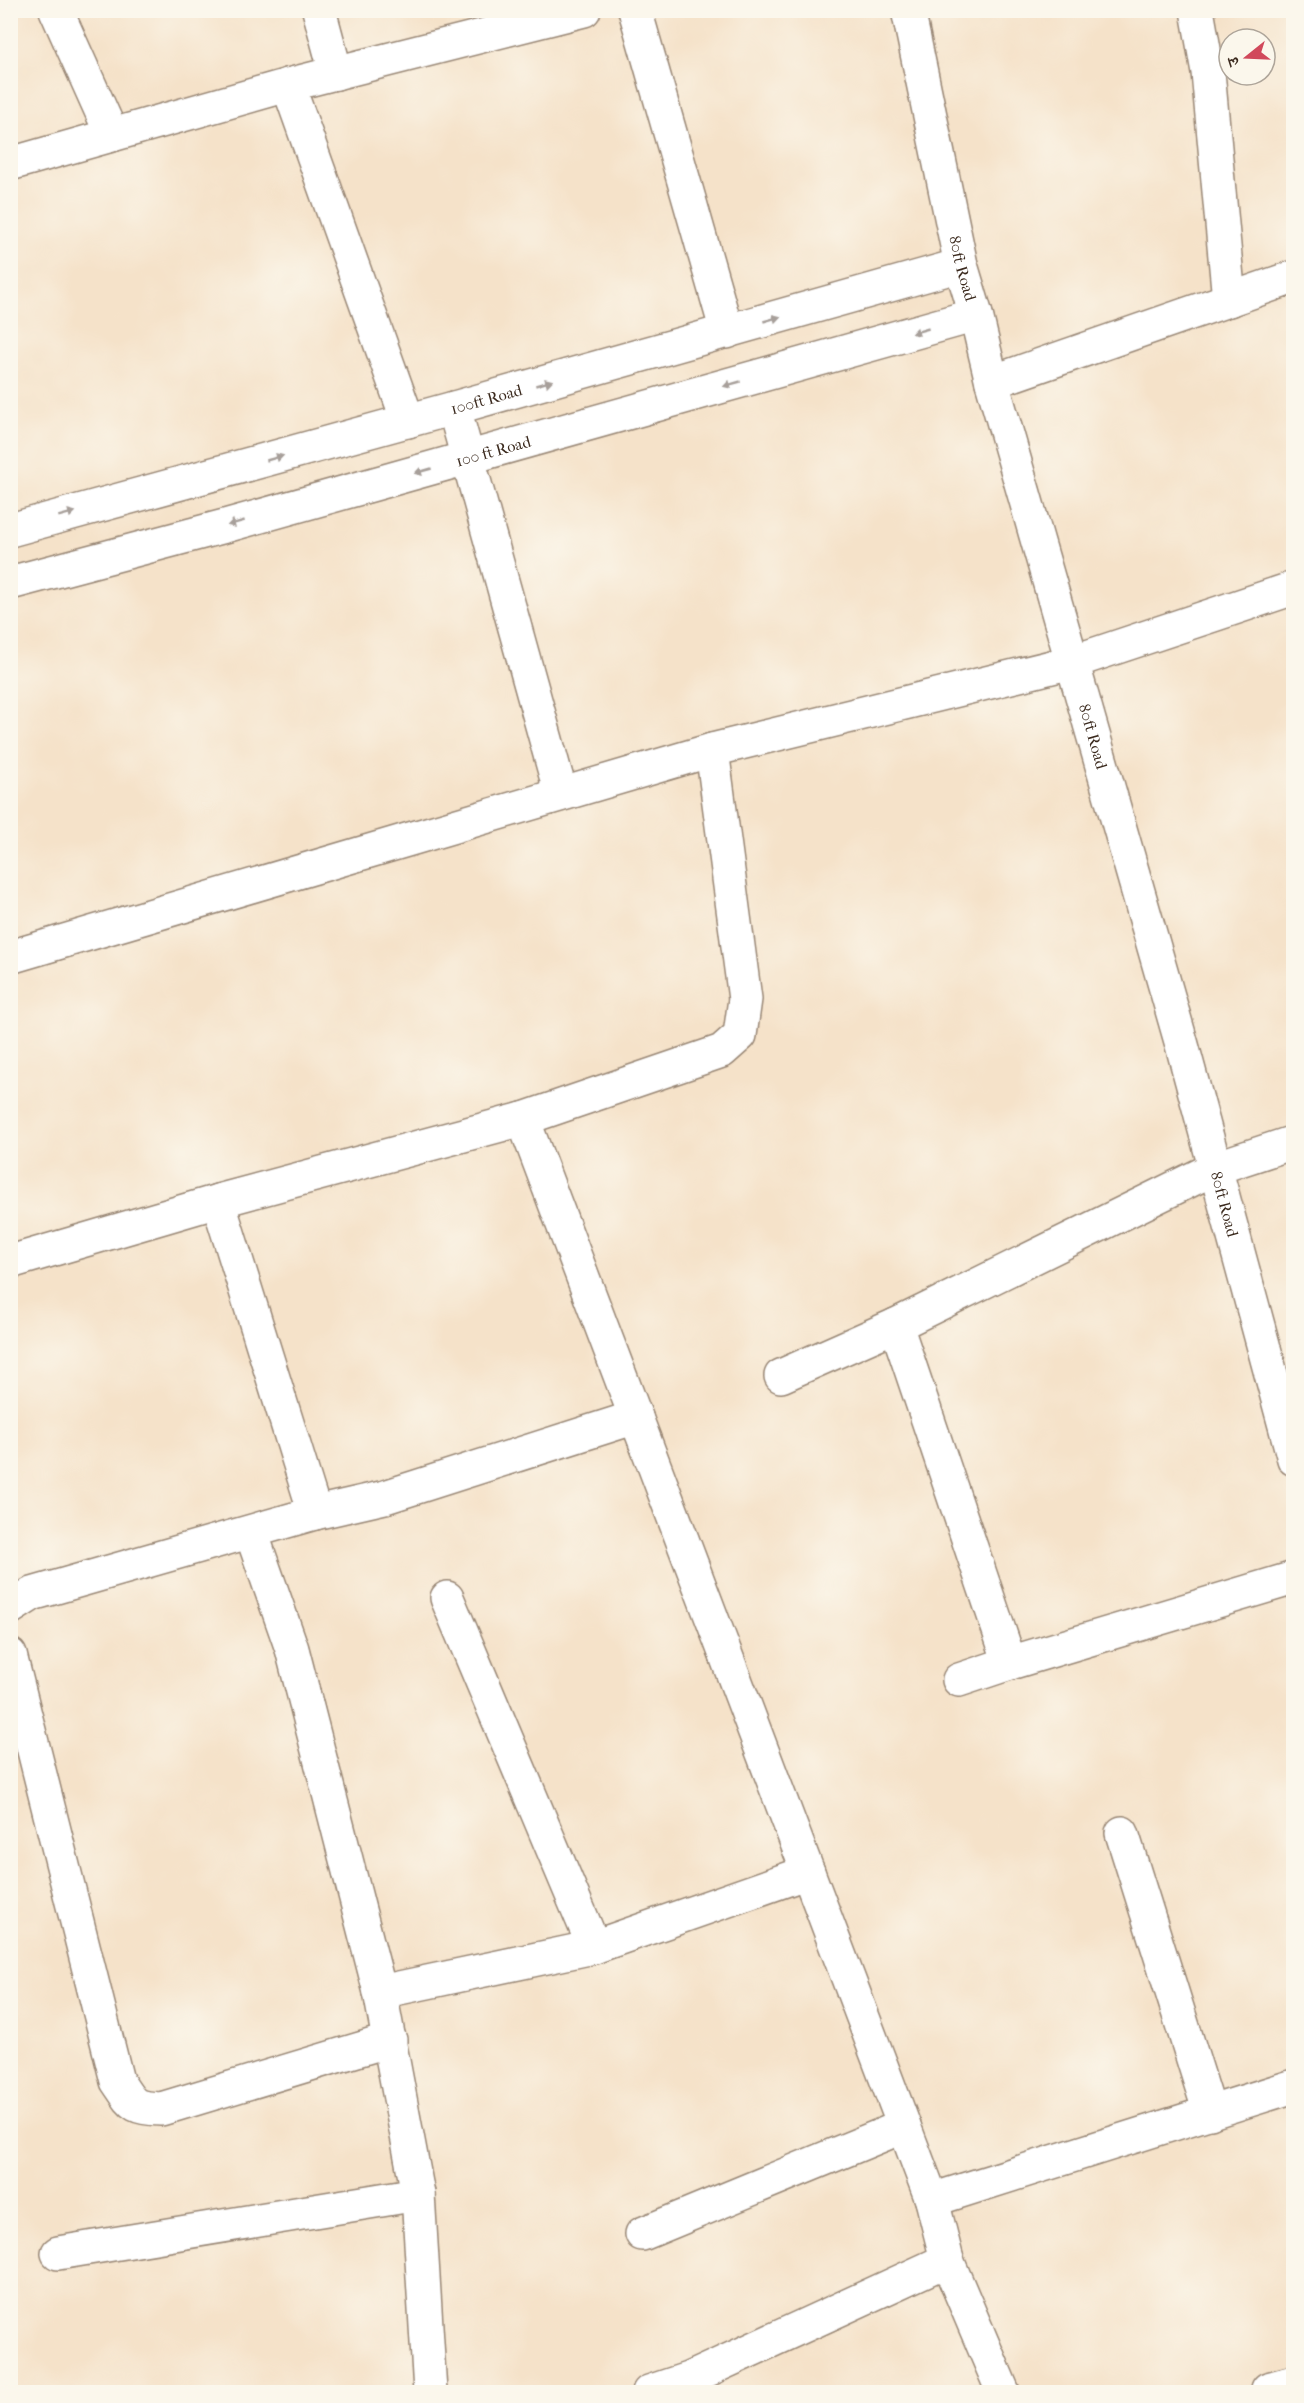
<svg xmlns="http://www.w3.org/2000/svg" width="1304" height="2403" font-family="'IM FELL French Canon','Noto Serif Devanagari',serif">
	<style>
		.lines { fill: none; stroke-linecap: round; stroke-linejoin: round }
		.minor-casing { stroke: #988674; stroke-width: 36 }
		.minor { stroke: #fff; stroke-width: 33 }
		.oneway { fill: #a79f9a }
		.labels { text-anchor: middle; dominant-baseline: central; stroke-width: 4.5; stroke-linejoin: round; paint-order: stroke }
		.street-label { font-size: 16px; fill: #3b2a1e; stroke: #fbf7ec }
	</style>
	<rect width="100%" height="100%" fill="#fbf7ec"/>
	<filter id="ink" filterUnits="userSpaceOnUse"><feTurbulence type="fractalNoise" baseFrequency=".0167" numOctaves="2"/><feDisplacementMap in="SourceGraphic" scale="12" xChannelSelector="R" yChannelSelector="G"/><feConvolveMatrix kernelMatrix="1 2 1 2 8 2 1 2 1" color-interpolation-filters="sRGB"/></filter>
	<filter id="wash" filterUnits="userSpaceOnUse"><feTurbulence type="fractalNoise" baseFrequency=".008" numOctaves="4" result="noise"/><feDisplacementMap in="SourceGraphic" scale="24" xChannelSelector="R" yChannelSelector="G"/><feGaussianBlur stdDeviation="1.35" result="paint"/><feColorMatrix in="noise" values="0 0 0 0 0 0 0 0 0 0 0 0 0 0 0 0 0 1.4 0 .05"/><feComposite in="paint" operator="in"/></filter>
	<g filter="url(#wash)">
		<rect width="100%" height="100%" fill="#f5e2c9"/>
	</g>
	<g filter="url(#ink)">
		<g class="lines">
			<defs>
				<g id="minor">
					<path d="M56,10L112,135"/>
					<path d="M319,10L336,73"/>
					<path d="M635,10L727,332"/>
					<path id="s1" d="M908,10L961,265L976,315L992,382L1182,1045L1294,1459"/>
					<path d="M1197,10L1208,72L1229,300"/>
					<path d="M288,85L408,421"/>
					<path d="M10,164L288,85L584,10"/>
					<path d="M992,382L1294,277"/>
					<path d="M454,408L561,794"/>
					<path id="s2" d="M10,530L454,408L961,265"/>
					<path id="s3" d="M10,583L225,526L976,315"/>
					<path d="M10,957L712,750L1072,662L1294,588"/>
					<path d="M523,1119L932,2200L947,2260L1003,2392"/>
					<path d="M1294,1142L1215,1168L896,1325L1010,1663L1294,1578"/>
					<path d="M218,1201L315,1513"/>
					<path d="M10,1262L218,1201L523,1119L722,1051L740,1035L745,999L712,750"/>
					<path d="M781,1376L896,1325"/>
					<path d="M251,1532L292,1649L380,1992L418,2194L430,2392"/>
					<path d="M447,1598L594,1947"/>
					<path d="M10,1608L32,1594L315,1513L385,1497L636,1417"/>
					<path d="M10,1655L117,2081C133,2104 131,2108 161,2109L390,2040"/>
					<path d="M959,1680L1010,1663"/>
					<path d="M1122,1833L1210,2113"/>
					<path d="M380,1992L594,1947L808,1872"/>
					<path d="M932,2200L1294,2086"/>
					<path d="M642,2234L904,2126"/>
					<path d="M58,2253L418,2194"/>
					<path d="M1268,2389L1294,2382"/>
					<path d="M649,2392L688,2379L947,2260"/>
				</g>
			</defs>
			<use href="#minor" class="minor-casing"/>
			<use href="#minor" class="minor"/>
		</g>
		<defs><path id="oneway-solid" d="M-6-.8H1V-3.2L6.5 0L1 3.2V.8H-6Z" transform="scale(1.5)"/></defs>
		<g class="oneway">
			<use href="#oneway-solid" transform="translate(772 319) rotate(-16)"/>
			<use href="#oneway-solid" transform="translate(920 331) rotate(164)"/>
			<use href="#oneway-solid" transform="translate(544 383) rotate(-16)"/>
			<use href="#oneway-solid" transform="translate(732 384) rotate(164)"/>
			<use href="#oneway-solid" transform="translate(275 458) rotate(-16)"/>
			<use href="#oneway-solid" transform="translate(423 471) rotate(164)"/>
			<use href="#oneway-solid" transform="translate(67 514) rotate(-15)"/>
			<use href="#oneway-solid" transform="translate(236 523) rotate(164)"/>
		</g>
	</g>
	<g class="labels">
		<g class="street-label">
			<text stroke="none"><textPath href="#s1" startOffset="264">80ft Road</textPath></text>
			<text stroke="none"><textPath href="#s2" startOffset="494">100ft Road</textPath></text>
			<text stroke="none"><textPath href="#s3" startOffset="501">100 ft Road</textPath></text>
			<text stroke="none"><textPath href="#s1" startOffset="750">80ft Road</textPath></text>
			<text stroke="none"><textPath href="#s1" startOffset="1236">80ft Road</textPath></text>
		</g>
	</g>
	<rect width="1304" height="2403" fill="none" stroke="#fbf7ec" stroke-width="36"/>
	<g transform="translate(1247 57) rotate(252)"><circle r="28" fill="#fbf7ec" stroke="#aea59a" stroke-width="1.5"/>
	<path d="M0-4.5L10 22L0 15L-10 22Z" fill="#d1495b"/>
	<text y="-9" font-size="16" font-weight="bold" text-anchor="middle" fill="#3b2a1e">उ</text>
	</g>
</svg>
